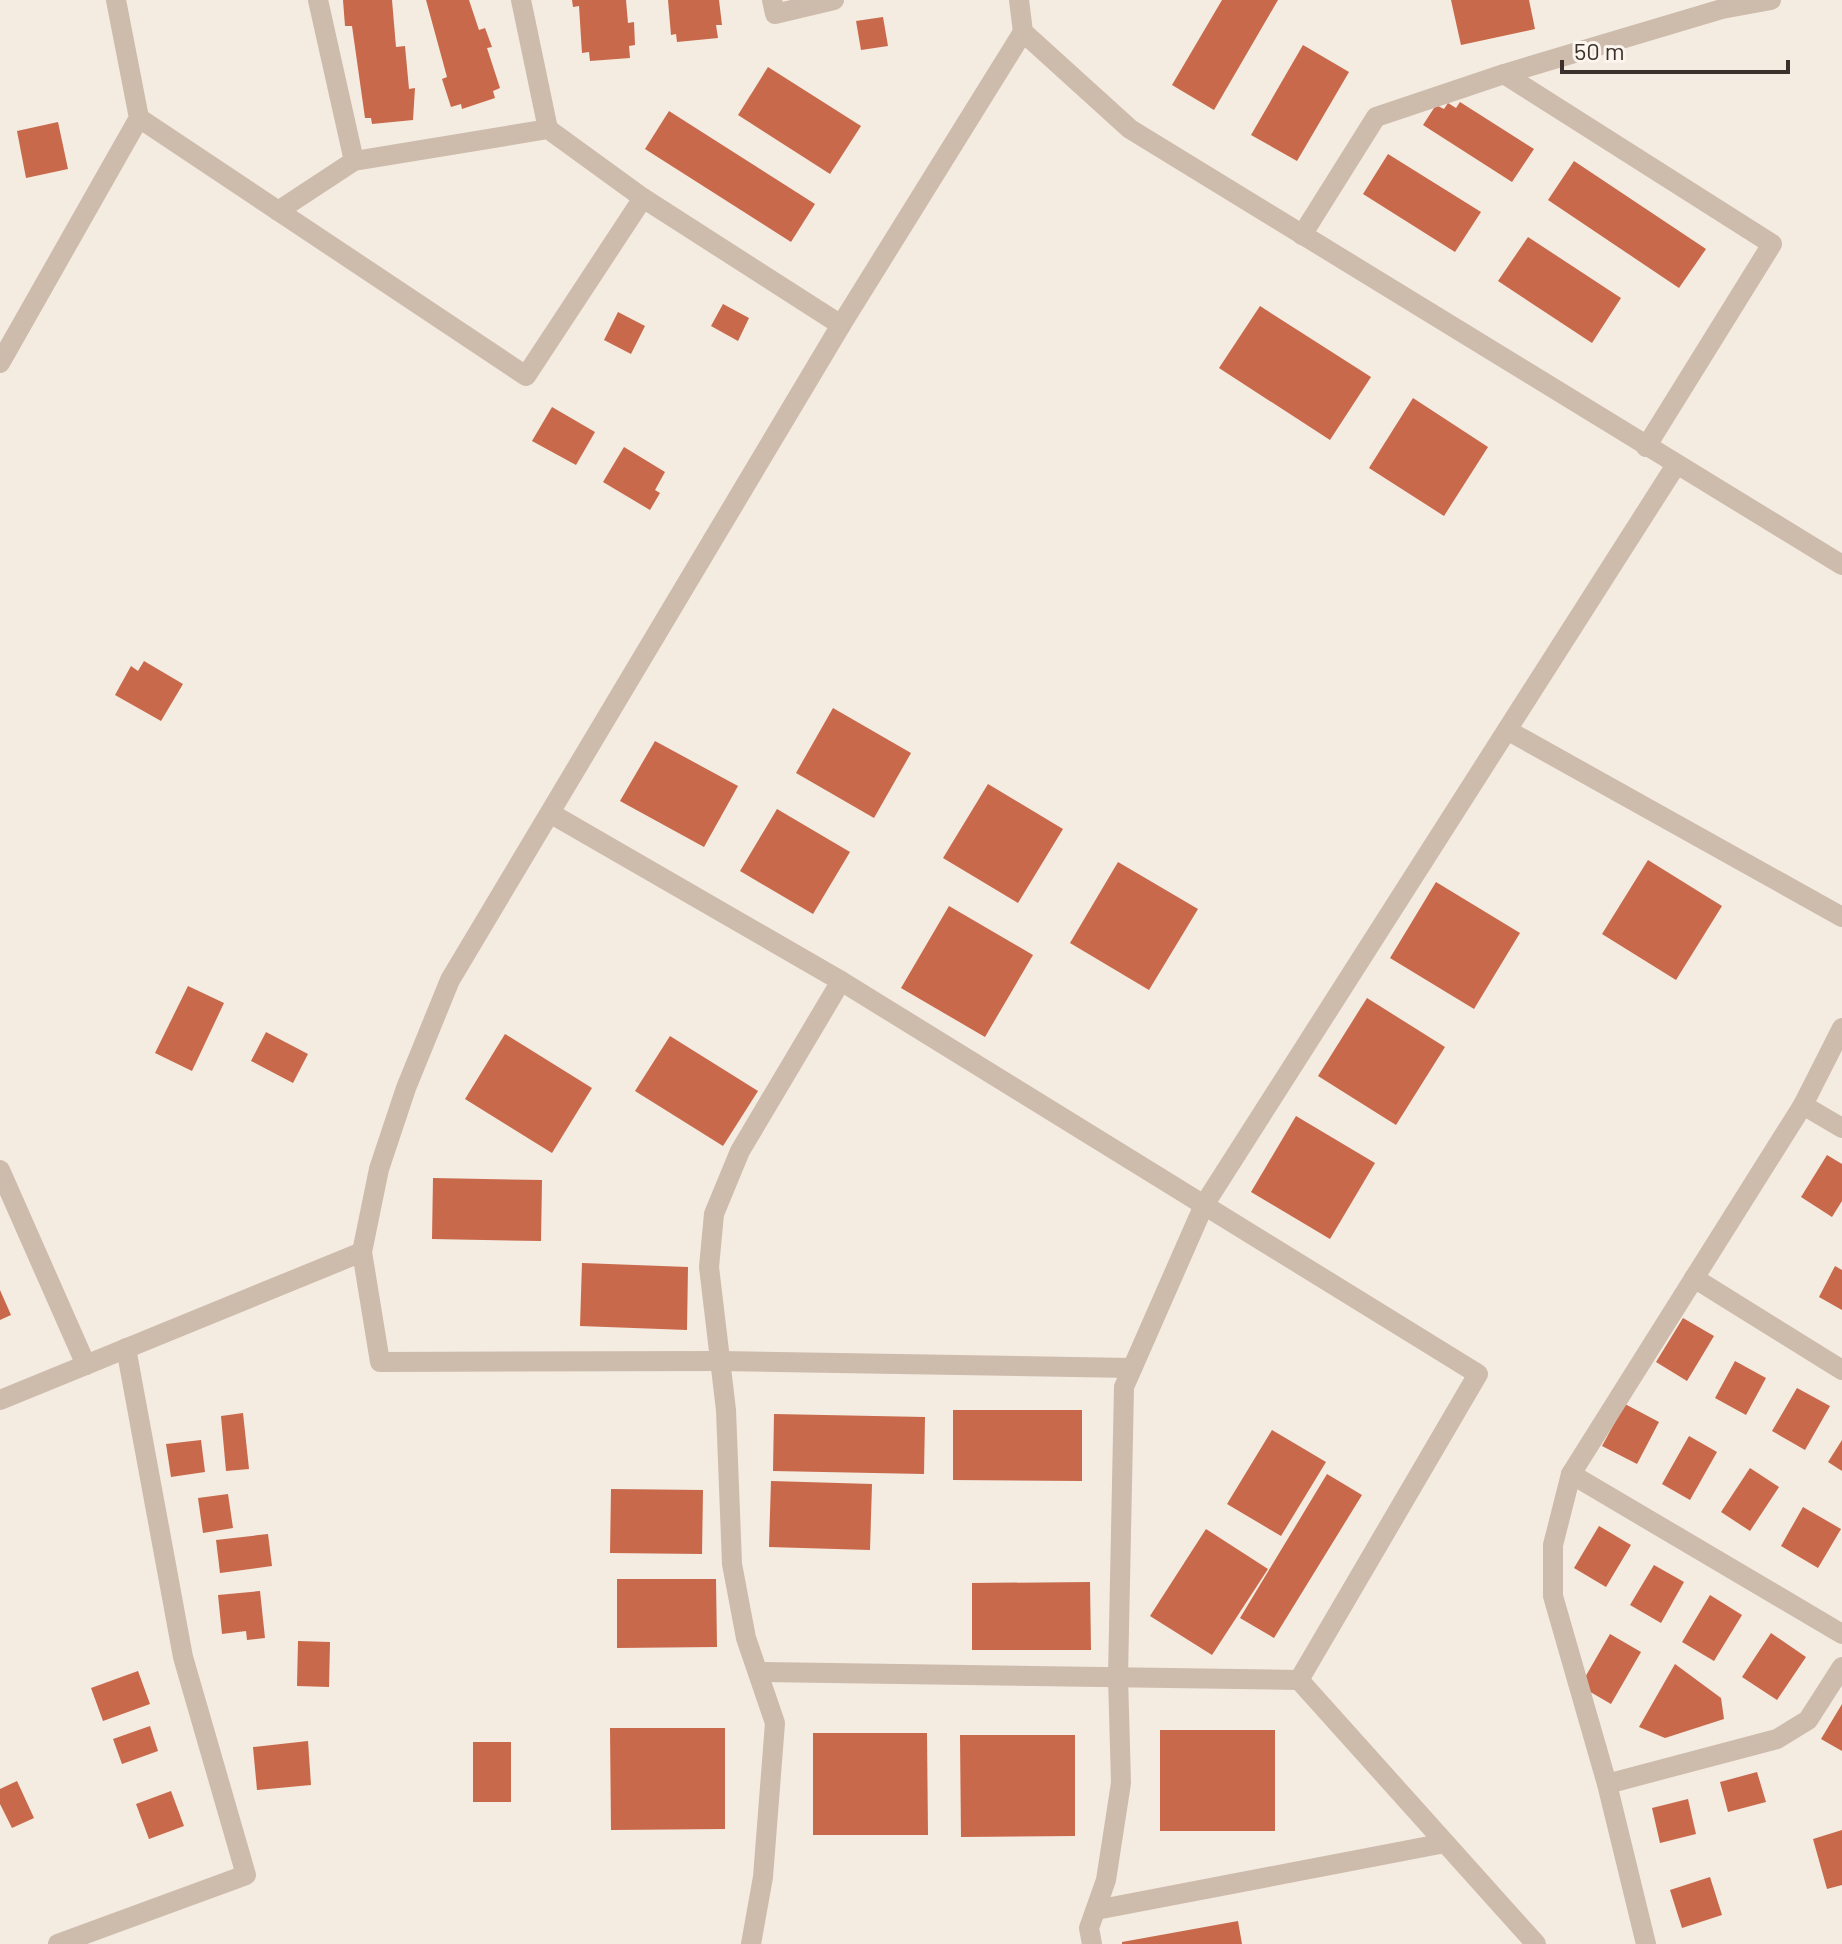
<svg xmlns="http://www.w3.org/2000/svg" width="1842" height="1944" font-family="Barlow,sans-serif">
	<style>
		.building { fill: #c8694b }
		.lines { fill: none; stroke-linecap: round; stroke-linejoin: round }
		.minor { stroke: #cdbbac; stroke-width: 20 }
	</style>
	<rect width="100%" height="100%" fill="#f4ebe1"/>
	<g class="building">
		<path d="M343,0H392L396,47L405,46L409,89L415,88L413,120L372,124L371,118H365L352,26H345Z"/>
		<path d="M426,0H469L479,30L485,28L492,47L487,48L500,88L493,91L495,98L462,109L461,104L451,107L442,79L447,77Z"/>
		<path d="M572,0H626L628,23L634,22L635,45L629,46L630,58L590,61L589,52L582,53L579,6L573,7Z"/>
		<path d="M668,0H719L722,25H716L718,38L677,42L676,34L671,35Z"/>
		<path d="M1222,0H1278L1214,110L1172,85Z"/>
		<path d="M1451,0H1529L1535,29L1461,45Z"/>
		<path d="M883,17L888,46L861,50L856,21Z"/>
		<path d="M1303,45L1349,72L1297,161L1251,135Z"/>
		<path d="M768,67L861,126L830,174L738,115Z"/>
		<path d="M1460,102L1534,149L1512,182L1423,125L1436,105L1444,109L1448,103L1456,108Z"/>
		<path d="M669,111L815,204L791,242L645,149Z"/>
		<path d="M58,122L68,169L26,178L17,131Z"/>
		<path d="M1388,154L1481,212L1455,252L1363,194Z"/>
		<path d="M1574,161L1706,249L1679,288L1548,200Z"/>
		<path d="M1528,237L1621,298L1592,343L1498,281Z"/>
		<path d="M723,304L749,318L738,341L711,326Z"/>
		<path d="M1260,306L1371,377L1330,440L1219,368Z"/>
		<path d="M618,312L645,326L631,354L604,340Z"/>
		<path d="M1413,398L1488,447L1444,516L1369,468Z"/>
		<path d="M552,407L595,432L576,465L532,441Z"/>
		<path d="M624,447L665,472L655,490L660,493L650,510L603,482Z"/>
		<path d="M144,661L183,684L161,721L115,695L131,666L138,671Z"/>
		<path d="M833,708L911,753L874,818L796,773Z"/>
		<path d="M655,741L738,786L704,847L620,801Z"/>
		<path d="M988,784L1063,829L1018,903L943,858Z"/>
		<path d="M777,809L850,852L813,914L740,871Z"/>
		<path d="M1648,860L1722,906L1676,980L1602,934Z"/>
		<path d="M1118,862L1198,909L1149,990L1070,943Z"/>
		<path d="M1436,882L1520,933L1474,1009L1390,958Z"/>
		<path d="M949,906L1033,955L985,1037L901,988Z"/>
		<path d="M188,986L224,1003L192,1071L155,1053Z"/>
		<path d="M1367,998L1445,1047L1396,1125L1318,1076Z"/>
		<path d="M266,1032L308,1054L293,1083L251,1061Z"/>
		<path d="M505,1034L592,1088L552,1153L465,1099Z"/>
		<path d="M670,1036L758,1091L723,1146L635,1091Z"/>
		<path d="M1296,1116L1375,1163L1330,1239L1251,1192Z"/>
		<path d="M1827,1155L1842,1164V1201L1832,1217L1801,1197Z"/>
		<path d="M433,1178L542,1180L541,1241L432,1239Z"/>
		<path d="M582,1263L688,1267L687,1330L580,1326Z"/>
		<path d="M1835,1266L1842,1270V1310L1819,1297Z"/>
		<path d="M0,1290L11,1315L0,1320Z"/>
		<path d="M1683,1318L1714,1336L1687,1381L1656,1362Z"/>
		<path d="M1735,1361L1766,1378L1746,1415L1715,1398Z"/>
		<path d="M1797,1388L1830,1406L1805,1450L1772,1431Z"/>
		<path d="M1625,1404L1659,1422L1637,1464L1602,1446Z"/>
		<path d="M953,1410H1082V1481L953,1480Z"/>
		<path d="M243,1413L249,1469L226,1471L221,1416Z"/>
		<path d="M774,1414L925,1417L924,1474L773,1471Z"/>
		<path d="M1272,1430L1326,1462L1281,1536L1227,1504Z"/>
		<path d="M1689,1436L1717,1452L1690,1500L1662,1484Z"/>
		<path d="M201,1440L205,1472L171,1477L166,1444Z"/>
		<path d="M1842,1440V1471L1828,1462Z"/>
		<path d="M1750,1468L1779,1487L1750,1531L1721,1512Z"/>
		<path d="M1327,1474L1362,1495L1274,1638L1240,1618Z"/>
		<path d="M771,1481L872,1484L870,1550L769,1547Z"/>
		<path d="M611,1489L703,1490L702,1554L610,1553Z"/>
		<path d="M228,1494L233,1528L203,1533L198,1498Z"/>
		<path d="M1803,1507L1841,1529L1818,1568L1781,1546Z"/>
		<path d="M1599,1526L1631,1545L1606,1587L1574,1568Z"/>
		<path d="M1206,1529L1268,1569L1212,1655L1150,1616Z"/>
		<path d="M268,1534L272,1566L220,1573L216,1540Z"/>
		<path d="M1654,1565L1684,1582L1661,1623L1630,1605Z"/>
		<path d="M617,1579H716L717,1647L617,1648Z"/>
		<path d="M1090,1582L1091,1650H972V1583Z"/>
		<path d="M260,1591L265,1638L247,1640L246,1631L222,1634L218,1595Z"/>
		<path d="M1710,1595L1742,1615L1714,1661L1682,1642Z"/>
		<path d="M1771,1633L1806,1657L1777,1700L1742,1677Z"/>
		<path d="M1610,1634L1641,1652L1611,1704L1580,1686Z"/>
		<path d="M298,1641L330,1642L329,1687L297,1686Z"/>
		<path d="M1675,1664L1721,1698L1724,1719L1665,1738L1639,1727Z"/>
		<path d="M138,1671L150,1704L103,1721L91,1688Z"/>
		<path d="M1842,1704V1751L1821,1739Z"/>
		<path d="M150,1726L158,1751L122,1764L113,1739Z"/>
		<path d="M610,1728H725V1829L611,1830Z"/>
		<rect x="1160" y="1730" width="115" height="101"/>
		<path d="M813,1733H927L928,1835H813Z"/>
		<path d="M960,1735H1075V1836L961,1837Z"/>
		<path d="M308,1741L311,1785L257,1790L253,1747Z"/>
		<rect x="473" y="1742" width="38" height="60"/>
		<path d="M1757,1772L1766,1802L1728,1812L1720,1782Z"/>
		<path d="M17,1781L34,1818L12,1828L0,1804V1789Z"/>
		<path d="M171,1791L184,1826L149,1839L136,1804Z"/>
		<path d="M1688,1799L1696,1834L1660,1843L1652,1808Z"/>
		<path d="M1842,1830V1885L1827,1889L1813,1839Z"/>
		<path d="M1710,1877L1722,1915L1682,1928L1670,1890Z"/>
		<path d="M1238,1921L1242,1944H1122V1942Z"/>
	</g>
	<g class="lines">
		<g class="minor">
			<path d="M318,0L354,161"/>
			<path d="M521,0L548,129"/>
			<path d="M772,0L775,14L834,0"/>
			<path d="M1019,0L1023,32L1130,129L1842,565"/>
			<path d="M1504,74L1772,244L1646,447"/>
			<path d="M139,118L526,376L643,198"/>
			<path d="M278,211L354,161L548,129L643,198L841,325L1023,32"/>
			<path d="M1302,235L1376,117L1504,74L1722,9L1771,0"/>
			<path d="M841,325L450,980L406,1088L379,1169L362,1252L380,1362L720,1361L1132,1368"/>
			<path d="M0,363L139,118L116,0"/>
			<path d="M1507,730L1842,917"/>
			<path d="M550,813L841,981L1478,1374L1299,1680L1536,1944"/>
			<path d="M1803,1105L1842,1128"/>
			<path d="M0,1170L86,1365"/>
			<path d="M1694,1278L1842,1370"/>
			<path d="M0,1400L362,1252"/>
			<path d="M1571,1474L1842,1634"/>
			<path d="M759,1672L1299,1680"/>
			<path d="M1607,1784L1777,1739L1808,1720L1842,1667"/>
			<path d="M1096,1910L1445,1843"/>
			<path d="M58,1944L246,1875L183,1657L126,1348"/>
			<path d="M751,1944L763,1877L775,1723L746,1638L732,1564L726,1410L709,1267L714,1214L740,1151L841,981"/>
			<path d="M1092,1944L1089,1928L1106,1880L1121,1783L1118,1677L1124,1387L1204,1205L1676,465"/>
			<path d="M1646,1944L1607,1784L1553,1596V1545L1571,1474L1803,1105L1842,1028"/>
		</g>
	</g>
	<path d="M1562 60v12h226v-12" fill="none" stroke="#3b302b" stroke-width="4"/>
	<text x="1574" y="60" font-size="24" fill="#3b302b" stroke="#fbf5ee" stroke-width="6" paint-order="stroke">50 m</text>
</svg>
